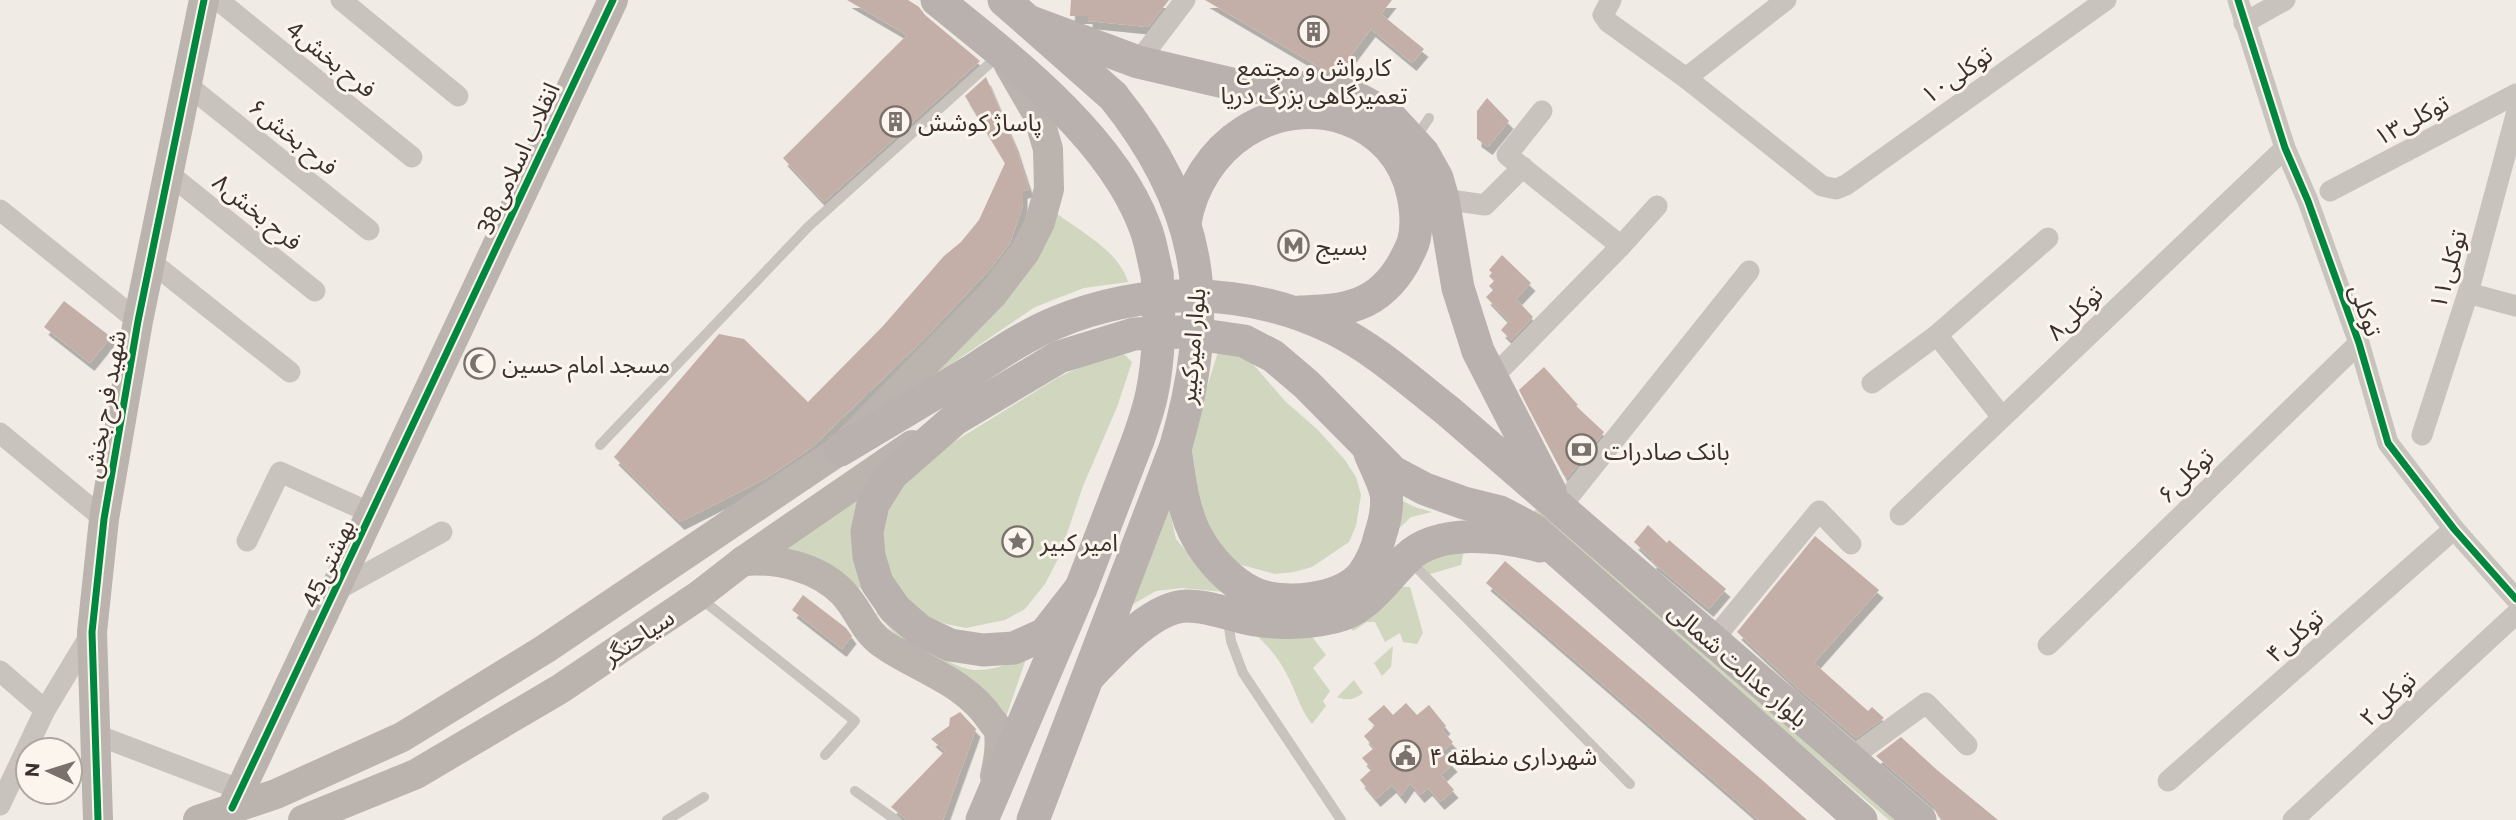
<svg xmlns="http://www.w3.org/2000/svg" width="2516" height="820" font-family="Commissioner,'Noto Sans Arabic',sans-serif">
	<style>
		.green { fill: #d1d6bf }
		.building { fill: #c3afa7; filter: url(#shadow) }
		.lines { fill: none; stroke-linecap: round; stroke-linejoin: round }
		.lane { stroke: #c9c3be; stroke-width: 10 }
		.street { stroke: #c9c3be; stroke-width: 21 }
		.secondary { stroke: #bab3ae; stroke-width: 30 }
		.primary { stroke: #b8b1ad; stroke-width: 33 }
		.primary-bridge { stroke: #b8b1ad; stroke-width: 33 }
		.cycleway-casing { stroke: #fbf5ee; stroke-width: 11 }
		.cycleway { stroke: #00873e; stroke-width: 7 }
		.labels { text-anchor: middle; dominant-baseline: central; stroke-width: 6; stroke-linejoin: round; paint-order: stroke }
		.street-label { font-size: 24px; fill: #3b302b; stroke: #fbf5ee }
		.poi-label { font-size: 24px; fill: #3b302b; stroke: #fbf5ee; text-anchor: start }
	</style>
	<defs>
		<filter id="shadow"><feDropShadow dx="4.5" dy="8" stdDeviation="0" flood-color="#0004"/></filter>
	</defs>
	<rect width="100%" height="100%" fill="#f0ebe5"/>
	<g class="green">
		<path d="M1056,213C1081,232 1119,251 1128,282L1084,288L1035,307L913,390Z"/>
		<path d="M1219,349L1245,355L1286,402L1318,430L1345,460L1356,477L1361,495L1356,526L1349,542L1312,567L1294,572L1275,574L1238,564L1220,550L1194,505L1191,437Z"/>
		<path d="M1117,355H1125L1132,362L1117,407L1083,486L1059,557L1045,584L1025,609L1005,620L966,628L946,624L928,617L899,594L879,546L892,496L941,450L1059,377L1078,368Z"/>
		<path d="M868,486C859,527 847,550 865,591L827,570L780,549Z"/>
		<path d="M1167,500L1176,539L1206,574L1236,593L1182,588L1156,591L1123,610Z"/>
		<path d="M1401,500L1415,507L1432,512L1411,517L1391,536Z"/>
		<path d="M1537,508L1904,820H1889L1679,641L1534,511Z"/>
		<path d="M1464,550L1461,565L1427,575L1422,574L1424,560Z"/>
		<path d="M1400,587H1410L1423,633L1417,644L1403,642L1400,633L1385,642L1375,622H1367L1353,631L1347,623Z"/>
		<path d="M883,609C906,628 943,667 974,670C993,671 1010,663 1027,656L1006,717L894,633L876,613Z"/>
		<path d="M1254,633H1309L1326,655L1313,668L1330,691L1323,701L1326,706L1312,724C1299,708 1296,690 1286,673C1278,657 1267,645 1254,633Z"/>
		<path d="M1393,646L1391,667L1382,676L1374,663Z"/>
		<path d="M1354,680L1363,693C1354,700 1347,701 1337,697Z"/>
	</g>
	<g class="building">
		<path d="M847,0H908L919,7L925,15L980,61L824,202L783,158L907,35Z"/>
		<path d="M1071,0H1169L1148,27L1088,21V16H1070Z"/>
		<path d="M1205,0H1392L1381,14L1424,49L1412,63L1371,29L1338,73L1324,70Z"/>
		<path d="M986,77L1014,143L1029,189L1023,191V205L1010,243L991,268L925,338L811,448L765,479L680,522L614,457L719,334L744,339L808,402L883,326L944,256L961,242L979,220L1005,163L965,96Z"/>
		<path d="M1487,98L1509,121L1488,147L1477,139V111Z"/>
		<path d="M1502,255L1531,283L1516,299L1533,317L1511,340L1501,330L1509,321L1486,297L1493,290L1489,286L1494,281L1489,276L1492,273L1489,270Z"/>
		<path d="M64,301L111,337L90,363L44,327Z"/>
		<path d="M1544,367L1578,405L1576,406L1604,432L1567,478L1563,474L1519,390Z"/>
		<path d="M1648,525L1667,543L1669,540L1726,589L1709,609L1651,561L1653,560L1634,542Z"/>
		<path d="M1815,536L1879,590L1814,663L1868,711L1872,707L1884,718L1856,738L1794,685L1737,632Z"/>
		<path d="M1505,561L1761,779L1807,820H1759L1486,583Z"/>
		<path d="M803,595L846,628L852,636L842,649L792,610Z"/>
		<path d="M1406,703L1417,715L1429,705L1446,726L1442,730L1453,742L1442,752L1453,764L1441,775L1454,790L1440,802L1428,788L1420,795L1410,783L1401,796L1392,785L1376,799L1360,780L1372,769L1362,758L1374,748L1364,736L1375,726L1368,719L1384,705L1393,715Z"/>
		<path d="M960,712L976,729L943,820H907L891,807L945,751L931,739L949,726L950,718Z"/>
		<path d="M1901,737L1937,770L1998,820H1943L1938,816L1933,805L1876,756Z"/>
	</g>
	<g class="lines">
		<g class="lane">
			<path d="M1415,139L1429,118"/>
			<path d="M600,445L809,226L998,56"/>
			<path d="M1409,560L1630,784"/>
			<path d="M700,598L855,721L825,755"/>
			<path d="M1228,620L1231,641L1243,673L1341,820"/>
			<path d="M855,791L896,820"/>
			<path d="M667,820L704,797"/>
		</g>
		<g class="street">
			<path d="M218,0L412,157"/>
			<path d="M341,0L458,96"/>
			<path d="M1611,0L1603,15L1608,22L1686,78L1822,186L1836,189L1846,185L2106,0"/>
			<path d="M2238,0L2285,148L2308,201L2359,343L2388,443L2454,529L2516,599"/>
			<path d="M2244,23L2285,0"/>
			<path d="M1138,62L1185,0"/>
			<path d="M1686,78L1786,0"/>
			<path d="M186,84L369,230"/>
			<path d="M1542,111L1507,155L1621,246"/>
			<path d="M168,173L315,291"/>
			<path d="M2330,191L2516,94"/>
			<path d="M1443,199L1485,205L1523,167"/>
			<path d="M0,210L138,321"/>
			<path d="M150,261L290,372"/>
			<path d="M2468,293L2516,306"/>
			<path d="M1937,335L2002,417"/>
			<path d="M1492,378L1621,246L1657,206"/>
			<path d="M1872,383L1937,335L2048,238"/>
			<path d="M0,433L104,519"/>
			<path d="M2422,435L2468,293L2516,115"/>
			<path d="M1559,509L1749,271"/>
			<path d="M1900,515L2285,148"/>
			<path d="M247,541L280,472L371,513"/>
			<path d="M335,591L442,532"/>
			<path d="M1712,641L1819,511L1851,544"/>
			<path d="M2048,645L2359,343"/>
			<path d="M0,671L45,710"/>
			<path d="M97,735L241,790"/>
			<path d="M1849,759L1926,703L1967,745"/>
			<path d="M2168,781L2454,529"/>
			<path d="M0,805L45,710L92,632"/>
			<path d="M2293,820L2516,614"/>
		</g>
		<g class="secondary">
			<path d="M743,561C777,558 817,567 842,592C860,610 863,632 886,646C922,670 966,682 991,720C994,724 998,728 999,733C1001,747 998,763 995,776"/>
			<path d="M232,808L613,0"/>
			<path d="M98,820L92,632L104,519L138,321L204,0"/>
			<path d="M198,820L276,794L402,737L545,649L840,450L992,295L1025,252L1040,222L1049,189L1048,149L1038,115L1009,65"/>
			<path d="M303,820L416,774L560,689L698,596L743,561L912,445"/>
		</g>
		<g class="primary">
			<path d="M937,0C1010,59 1112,137 1145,227C1151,242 1153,259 1157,274"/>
			<path d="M1004,0L1113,96"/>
			<path d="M1028,21L1138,62L1245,87L1316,88L1351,95L1389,116L1423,153L1437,178L1443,199L1458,288L1478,351L1550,491"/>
			<path d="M1185,223C1191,186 1213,152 1244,132C1308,90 1397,118 1413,195C1416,210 1418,227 1413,243C1411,249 1407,256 1404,262C1394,280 1378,297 1358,304C1339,311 1319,311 1300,312"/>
			<path d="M1175,449C1179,477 1183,512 1197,537C1209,559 1230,582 1253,593C1281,606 1343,601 1363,574C1371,563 1377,549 1380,536C1384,524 1388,506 1386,493C1383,480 1375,466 1370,453"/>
			<path d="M840,450C884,424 928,397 972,371C998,354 1026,335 1055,323C1144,286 1245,286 1332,328C1375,349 1411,382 1448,411L1920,820"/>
			<path d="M1081,588L1045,634L1014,648L983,650L950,645L919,630L895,609L877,583L869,556L867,532L873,504L892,474L955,419L1059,357L1134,334L1182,332L1244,341L1273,356L1306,384L1393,472L1425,489L1464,503L1500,512L1534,530L1861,820"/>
			<path d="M1090,675C1112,652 1153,606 1187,606C1210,606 1233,616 1255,620C1281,624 1309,623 1334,617C1367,610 1385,579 1407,558C1438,527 1502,536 1540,546"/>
			<path d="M982,820L1081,588L1138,440"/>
			<path d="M1033,820L1174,451"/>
		</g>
		<g class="primary-bridge">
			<path d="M1113,96C1205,210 1216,310 1175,449"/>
			<path d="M1138,440C1143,425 1149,409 1152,393C1160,354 1160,314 1157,274"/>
		</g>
		<defs>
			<g id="cycleway">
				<path d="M2238,0L2285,148L2308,201L2359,343L2388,443L2454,529L2516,599"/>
				<path d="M232,808L613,0"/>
				<path d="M98,820L92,632L104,519L138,321L204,0"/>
			</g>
		</defs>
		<use href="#cycleway" class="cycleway-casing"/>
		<use href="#cycleway" class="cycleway"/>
	</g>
	<defs>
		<symbol id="building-ring" viewBox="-11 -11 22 22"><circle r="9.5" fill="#fbf5ee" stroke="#7a716c" stroke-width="1.5"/><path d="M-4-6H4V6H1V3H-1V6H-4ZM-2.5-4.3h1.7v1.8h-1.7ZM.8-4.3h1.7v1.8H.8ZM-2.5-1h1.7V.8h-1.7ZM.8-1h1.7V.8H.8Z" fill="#7a716c"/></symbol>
		<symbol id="metro-ring" viewBox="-11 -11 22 22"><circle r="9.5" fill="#fbf5ee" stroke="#7a716c" stroke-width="1.5"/><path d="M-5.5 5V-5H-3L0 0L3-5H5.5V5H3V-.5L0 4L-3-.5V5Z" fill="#7a716c"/></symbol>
		<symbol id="mosque-ring" viewBox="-11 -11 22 22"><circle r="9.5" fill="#fbf5ee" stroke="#7a716c" stroke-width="1.5"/><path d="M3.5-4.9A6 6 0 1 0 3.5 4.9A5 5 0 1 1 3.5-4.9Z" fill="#7a716c"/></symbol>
		<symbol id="bank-ring" viewBox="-11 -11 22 22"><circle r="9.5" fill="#fbf5ee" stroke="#7a716c" stroke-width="1.5"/><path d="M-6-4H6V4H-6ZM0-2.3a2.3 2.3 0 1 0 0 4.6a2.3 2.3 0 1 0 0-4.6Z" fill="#7a716c"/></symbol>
		<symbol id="sight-ring" viewBox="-11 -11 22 22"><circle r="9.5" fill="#fbf5ee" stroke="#7a716c" stroke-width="1.5"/><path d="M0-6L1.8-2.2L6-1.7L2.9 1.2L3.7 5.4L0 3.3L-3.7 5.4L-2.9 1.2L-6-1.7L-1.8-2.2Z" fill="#7a716c"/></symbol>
		<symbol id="civic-ring" viewBox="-11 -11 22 22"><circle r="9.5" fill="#fbf5ee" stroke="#7a716c" stroke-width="1.5"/><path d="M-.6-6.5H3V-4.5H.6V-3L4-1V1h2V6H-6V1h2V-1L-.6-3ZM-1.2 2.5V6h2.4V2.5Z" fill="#7a716c"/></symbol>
	</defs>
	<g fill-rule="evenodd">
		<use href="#building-ring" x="1296" y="14" width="35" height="35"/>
		<use href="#building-ring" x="878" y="104" width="35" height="35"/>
		<use href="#metro-ring" x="1276" y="228" width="35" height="35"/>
		<use href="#mosque-ring" x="462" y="346" width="35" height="35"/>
		<use href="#bank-ring" x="1564" y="432" width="35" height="35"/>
		<use href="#sight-ring" x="1000" y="524" width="35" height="35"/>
		<use href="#civic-ring" x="1388" y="738" width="35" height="35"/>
	</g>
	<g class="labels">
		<g class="street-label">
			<text transform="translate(332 58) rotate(39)">4فرح بخش</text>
			<text transform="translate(1956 74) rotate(-35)">۱۰توکلی</text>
			<text transform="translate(2411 119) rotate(-28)">توکلی۱۳</text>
			<text transform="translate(294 136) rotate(39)">فرح بخش۶</text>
			<text transform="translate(517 158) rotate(-65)">38انقلاب اسلامی</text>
			<text transform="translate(258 211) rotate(39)">فرح بخش۸</text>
			<text transform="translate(2447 269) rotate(-74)">توکلی۱۱</text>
			<text transform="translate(2367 310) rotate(71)">توکلی</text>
			<text transform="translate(2074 312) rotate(-44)">توکلی۸</text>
			<text transform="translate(1191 346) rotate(-85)">بلوار امیرکبیر</text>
			<text transform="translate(104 404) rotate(-80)">شهید فرح بخش</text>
			<text transform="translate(2185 475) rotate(-44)">توکلی۶</text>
			<text transform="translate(327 563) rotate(-65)">بهشتی45</text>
			<text transform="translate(2294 635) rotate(-41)">توکلی۴</text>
			<text transform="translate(638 636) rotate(-34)">سیاحتگر</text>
			<text transform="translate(1739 664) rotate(41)">بلوار عدالت شمالی</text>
			<text transform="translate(2387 698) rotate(-43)">توکلی۲</text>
		</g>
		<g class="poi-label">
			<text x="1314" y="66" text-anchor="middle">کارواش و مجتمع<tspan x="1314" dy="28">تعمیرگاهی بزرگ دریا</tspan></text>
			<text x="918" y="121">پاساژ کوشش</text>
			<text x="1316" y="245">بسیج</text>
			<text x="502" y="363">مسجد امام حسین</text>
			<text x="1604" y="450">بانک صادرات</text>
			<text x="1040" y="541">امیر کبیر</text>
			<text x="1429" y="755">شهرداری منطقه ۴</text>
		</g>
	</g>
	<g transform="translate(49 771) rotate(274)"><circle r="33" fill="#fbf5ee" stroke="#aea6a0" stroke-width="2"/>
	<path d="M0-5L12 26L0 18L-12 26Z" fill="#7a716c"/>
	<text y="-10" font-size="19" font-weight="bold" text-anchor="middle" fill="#3b302b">N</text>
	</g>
</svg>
